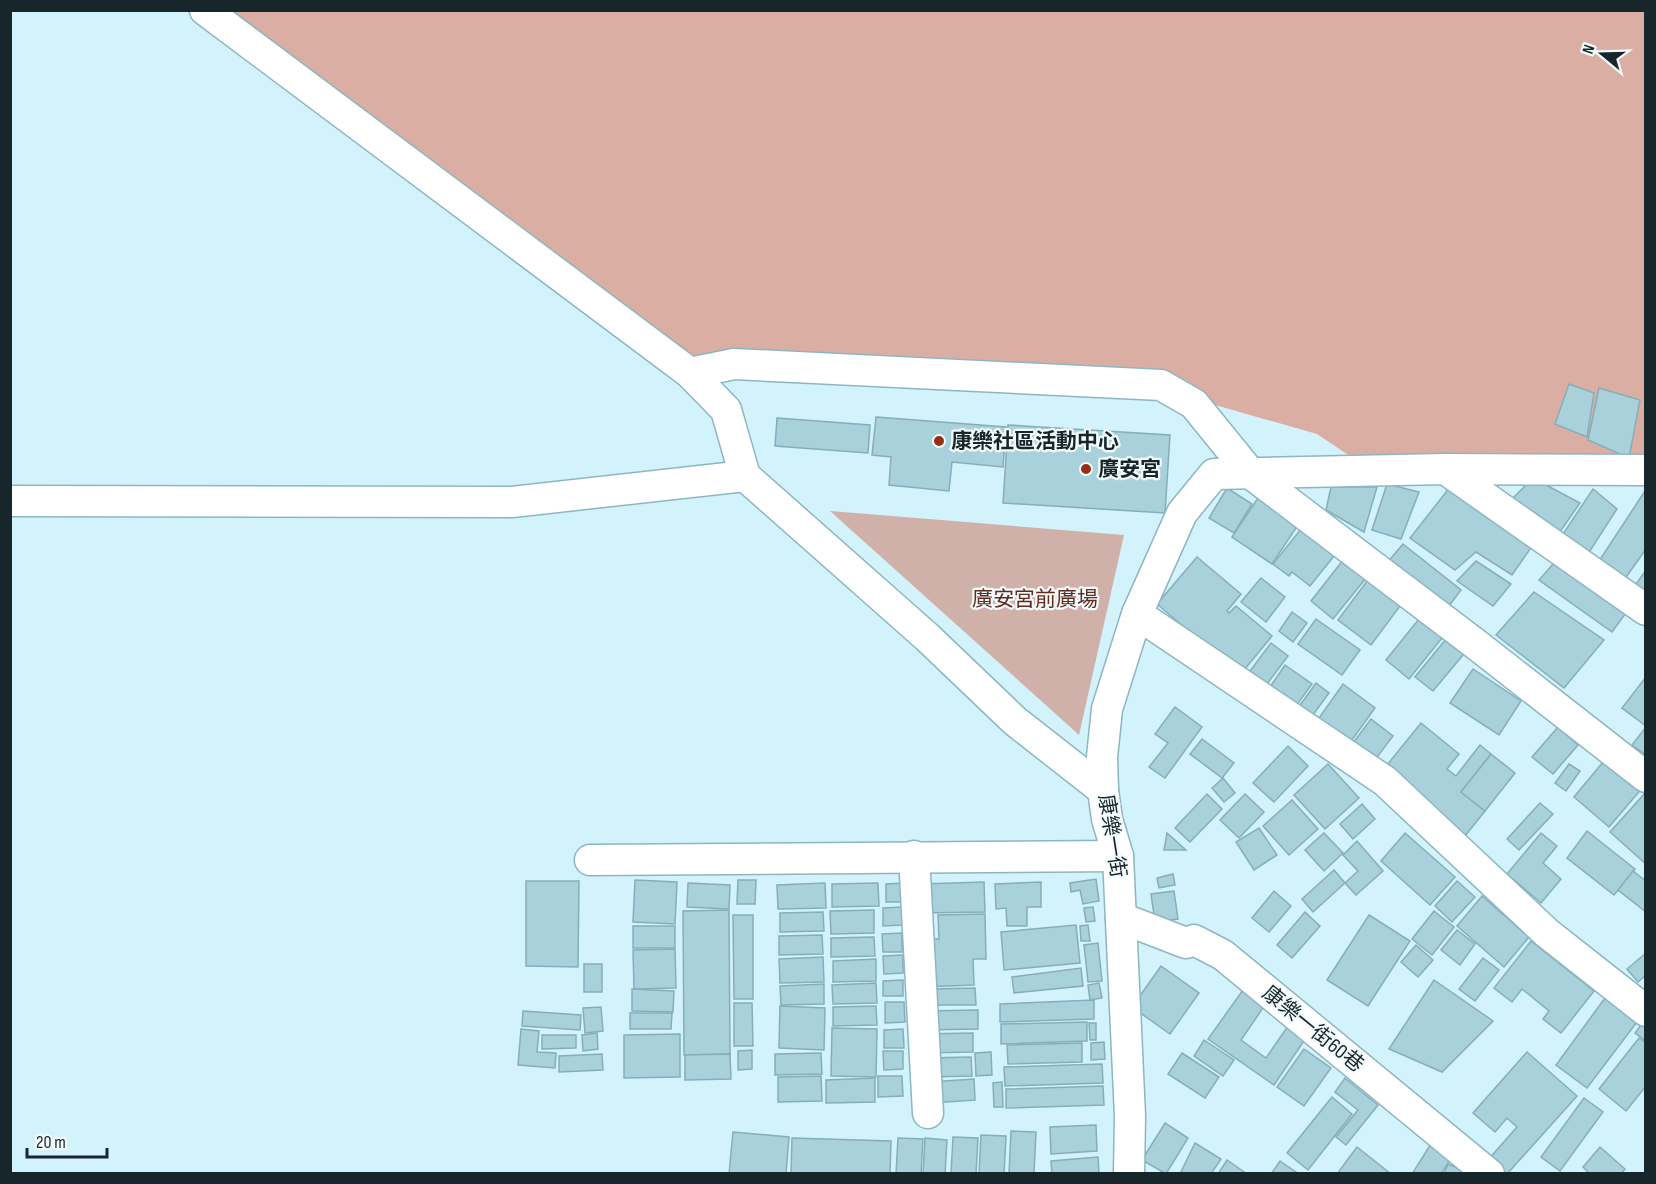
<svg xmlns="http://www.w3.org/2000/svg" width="1656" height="1184" font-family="'Sofia Sans Condensed','Noto Sans TC',sans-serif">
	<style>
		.green { fill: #cfb1aa }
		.forest { fill: #dbaea3 }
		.building { fill: #a8d1dc; stroke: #86aeb9; stroke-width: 1.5 }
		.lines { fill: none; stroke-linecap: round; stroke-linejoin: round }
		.minor-casing { stroke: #8eb6c1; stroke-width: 33 }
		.minor { stroke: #fff; stroke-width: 30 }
		.poi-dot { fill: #972f14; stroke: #f3fbfd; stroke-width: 2 }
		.labels { text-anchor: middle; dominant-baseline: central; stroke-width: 4.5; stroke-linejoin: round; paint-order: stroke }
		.poi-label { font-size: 21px; font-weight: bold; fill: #16262b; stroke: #f3fbfd; text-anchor: start }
		.park-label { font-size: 21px; fill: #632b1d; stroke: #f3fbfd }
		.street-label { font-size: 21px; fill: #16262b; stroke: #f3fbfd }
	</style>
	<rect width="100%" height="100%" fill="#d2f2fc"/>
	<path class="green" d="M830,511L1124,535L1079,735Z"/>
	<path class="forest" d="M186,11H1645V466L1366,467L1317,434L1166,391L673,371Z"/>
	<g class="building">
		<path d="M1569,384L1594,393L1587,437L1555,424Z"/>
		<path d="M1599,388L1640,400L1629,458L1588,440Z"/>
		<path d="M876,417L1006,427L1003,467L952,462L949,491L889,485L891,457L872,455Z"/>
		<path d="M777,418L870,425L868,453L775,446Z"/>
		<path d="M1008,425L1170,435L1165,513L1003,503Z"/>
		<path d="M1533,478L1580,503L1557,536L1512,499Z"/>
		<path d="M1454,482L1535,542L1512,575L1476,552L1455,570L1410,538Z"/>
		<path d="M1387,484L1419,492L1401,539L1372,530Z"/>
		<path d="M1331,487H1377L1364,532L1326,510Z"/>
		<path d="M1227,488L1252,504L1234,533L1209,518Z"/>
		<path d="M1593,489L1617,509L1584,560L1559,540Z"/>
		<path d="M1645,491L1646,549L1622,583L1597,564Z"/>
		<path d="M1262,492L1302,519L1272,564L1232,537Z"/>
		<path d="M1301,529L1334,556L1310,586L1292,572L1289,576L1273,564Z"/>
		<path d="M1403,544L1461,590L1446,610L1387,563Z"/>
		<path d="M1347,555L1370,573L1333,619L1311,601Z"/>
		<path d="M1560,556L1631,606L1612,632L1539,580Z"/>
		<path d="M1197,557L1241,594L1227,611L1229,613L1236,606L1272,636L1240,675L1157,604Z"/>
		<path d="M1476,561L1511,584L1493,606L1457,581Z"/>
		<path d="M1646,570V600L1632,590Z"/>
		<path d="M1370,577L1403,602L1371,645L1338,620Z"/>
		<path d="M1261,578L1285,597L1266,622L1241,602Z"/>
		<path d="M1534,592L1604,640L1564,688L1496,635Z"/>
		<path d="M1292,612L1307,623L1293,642L1279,631Z"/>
		<path d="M1423,614L1446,633L1409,679L1386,660Z"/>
		<path d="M1316,619L1360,650L1342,675L1298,644Z"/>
		<path d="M1450,634L1468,649L1433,691L1415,677Z"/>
		<path d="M1271,643L1288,656L1267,684L1250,671Z"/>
		<path d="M1285,665L1312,684L1296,706L1270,687Z"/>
		<path d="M1473,669L1521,701L1499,735L1450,703Z"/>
		<path d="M1646,677V726L1622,708Z"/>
		<path d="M1316,683L1329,693L1304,727L1298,708Z"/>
		<path d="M1343,684L1375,708L1339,758L1307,735Z"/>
		<path d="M1175,707L1202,727L1165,778L1149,767L1168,743L1155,734Z"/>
		<path d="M1371,719L1393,736L1365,773L1343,756Z"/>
		<path d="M1421,723L1459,754L1447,769L1456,776L1480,745L1491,754L1461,792L1485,811L1465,836L1383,770Z"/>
		<path d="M1558,727L1578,745L1553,774L1532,757Z"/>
		<path d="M1646,727V755L1632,745Z"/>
		<path d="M1202,739L1234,763L1222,778L1190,754Z"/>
		<path d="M1288,746L1308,766L1274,802L1253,783Z"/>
		<path d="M1491,754L1515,773L1485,811L1461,792Z"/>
		<path d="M1608,756L1643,787L1609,827L1574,797Z"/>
		<path d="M1328,764L1359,798L1325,829L1294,795Z"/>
		<path d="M1569,764L1580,771L1566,791L1555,783Z"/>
		<path d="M1223,778L1235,793L1224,802L1212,788Z"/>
		<path d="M1646,792V864L1610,832Z"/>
		<path d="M1207,794L1222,809L1190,842L1175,828Z"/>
		<path d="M1245,794L1264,812L1239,838L1220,820Z"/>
		<path d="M1292,800L1318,829L1289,855L1263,826Z"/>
		<path d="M1540,803L1553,814L1519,850L1507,839Z"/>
		<path d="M1362,804L1375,819L1353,839L1340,824Z"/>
		<path d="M1259,828L1277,855L1254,870L1236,842Z"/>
		<path d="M1587,831L1635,869L1614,895L1567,858Z"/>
		<path d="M1167,833L1186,850H1164Z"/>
		<path d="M1324,833L1343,853L1324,871L1305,850Z"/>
		<path d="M1405,833L1455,877L1430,905L1381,861Z"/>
		<path d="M1541,833L1557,846L1543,863L1561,879L1541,903L1507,874Z"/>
		<path d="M1357,841L1383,871L1356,895L1345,883L1358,871L1343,855Z"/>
		<path d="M1334,870L1345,883L1313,912L1302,899Z"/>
		<path d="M1633,871L1646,881V912L1618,890Z"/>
		<path d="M1173,874L1175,885L1159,888L1157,878Z"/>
		<path d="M1096,879L1099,901L1083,904L1080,890L1071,892L1070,883Z"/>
		<path d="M635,880L677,882L675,924L633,922Z"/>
		<path d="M738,880H756L755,904H737Z"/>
		<path d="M526,881H579L578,967L526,966Z"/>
		<path d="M1457,881L1475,897L1452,922L1435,906Z"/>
		<path d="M984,882L985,912L922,913L921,884Z"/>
		<path d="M1041,882V907H1027V926H1007L1006,908L996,909L995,884Z"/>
		<path d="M688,883L730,885L729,909L687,907Z"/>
		<path d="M825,883L826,908L778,909L777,885Z"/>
		<path d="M878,883L879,906L832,907V884Z"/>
		<path d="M905,883L906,902H886V884Z"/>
		<path d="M1174,891L1178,919L1155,922L1151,894Z"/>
		<path d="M1274,891L1291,906L1269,932L1252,918Z"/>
		<path d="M1482,896L1529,937L1504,967L1457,926Z"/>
		<path d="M902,907L903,925L883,926V908Z"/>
		<path d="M1093,907L1095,921L1086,922L1084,908Z"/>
		<path d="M729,910L730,1054L684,1055L683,911Z"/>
		<path d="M874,910V933L831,934L830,911Z"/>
		<path d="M1434,911L1454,927L1432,955L1412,939Z"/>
		<path d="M823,912L824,931L780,932V913Z"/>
		<path d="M1305,912L1320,926L1292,958L1277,945Z"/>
		<path d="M985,914L986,959H973L974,985L921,987L930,939H939L938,915Z"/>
		<path d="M733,915H753V999H734Z"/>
		<path d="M1369,915L1410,941L1368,1006L1327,980Z"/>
		<path d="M1076,925L1080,963L1004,970L1001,932Z"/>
		<path d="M1088,925L1090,941H1081L1080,926Z"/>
		<rect x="633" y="926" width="42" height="22"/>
		<path d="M1457,930L1475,944L1460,965L1441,950Z"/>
		<path d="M902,933V952H883L882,934Z"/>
		<path d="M822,935L823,954L779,955V936Z"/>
		<path d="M874,937L875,956L831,957V938Z"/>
		<path d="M1531,941L1594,991L1561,1033L1543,1019L1549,1011L1522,989L1512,1002L1494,988Z"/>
		<path d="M1098,943L1102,981L1088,982L1084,945Z"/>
		<path d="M1416,945L1433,960L1418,977L1401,962Z"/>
		<path d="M675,949L676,988L634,989L633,950Z"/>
		<path d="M1646,953V975L1638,982L1627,969Z"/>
		<path d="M903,955V973L884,974L883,956Z"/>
		<path d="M823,957L824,982L780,983L779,959Z"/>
		<path d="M1483,958L1499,970L1475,1001L1459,989Z"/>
		<path d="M876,959V981L833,982V961Z"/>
		<rect x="584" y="964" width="18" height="28"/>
		<path d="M1161,966L1199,993L1170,1034L1132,1007Z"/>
		<path d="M1081,968L1083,986L1014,993L1012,977Z"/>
		<path d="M903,980V996H883V981Z"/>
		<path d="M1434,980L1493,1021L1442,1072L1389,1049Z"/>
		<path d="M876,983L877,1003L833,1004L832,985Z"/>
		<path d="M1099,983L1102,998L1090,1000L1088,985Z"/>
		<path d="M824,984V1004L781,1005L780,986Z"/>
		<path d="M975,988L976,1005H928L927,989Z"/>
		<path d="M632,989L674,991L673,1012L632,1011Z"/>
		<path d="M1243,990L1265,1005L1241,1040L1266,1058L1288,1026L1306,1038L1274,1085L1208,1039Z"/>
		<path d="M1605,998L1637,1022L1587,1088L1556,1065Z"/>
		<path d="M1094,1000V1019L1000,1022V1004Z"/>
		<path d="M885,1002H904L905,1022L885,1023Z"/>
		<path d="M734,1003H752L753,1046H734Z"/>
		<path d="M780,1006L825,1008L824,1050L779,1048Z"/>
		<path d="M876,1006L877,1025L833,1026V1007Z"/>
		<path d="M601,1007L603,1031L585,1033L583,1008Z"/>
		<path d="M978,1010V1029L924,1030V1011Z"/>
		<path d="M523,1011L581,1015L580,1030L522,1026Z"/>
		<path d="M630,1013H672L671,1029H630Z"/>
		<path d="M1644,1021L1646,1022V1041L1635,1033Z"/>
		<path d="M1087,1022V1041L1001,1044V1024Z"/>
		<path d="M1089,1023H1096V1040H1090Z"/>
		<path d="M832,1028L877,1029L876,1077L831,1076Z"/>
		<path d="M521,1029L539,1031L537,1052L556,1053L555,1068L518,1065Z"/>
		<path d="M903,1029L904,1048H884V1030Z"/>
		<path d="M597,1033L598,1049L583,1051L582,1035Z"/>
		<path d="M973,1033V1052L923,1053L922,1034Z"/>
		<path d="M680,1034V1077L624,1078V1035Z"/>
		<path d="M542,1035H576V1048L542,1049Z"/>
		<path d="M1639,1038L1646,1043V1086L1626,1111L1599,1089Z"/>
		<path d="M1204,1040L1234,1060L1223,1076L1194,1056Z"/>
		<path d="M1104,1042L1105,1059L1091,1060V1043Z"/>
		<path d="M1082,1043V1062L1008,1064L1007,1045Z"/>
		<path d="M1304,1049L1331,1068L1304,1106L1277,1087Z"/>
		<path d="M752,1050V1069L738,1070V1051Z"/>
		<path d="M883,1051H903V1069L884,1070Z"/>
		<path d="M991,1052L992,1075L976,1076L975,1053Z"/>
		<path d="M1527,1052L1577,1096L1507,1174H1500L1487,1161L1517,1127L1507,1118L1495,1132L1473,1113Z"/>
		<path d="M821,1053L822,1074L775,1075V1054Z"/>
		<path d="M1182,1053L1219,1077L1205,1098L1168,1074Z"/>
		<path d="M602,1054L603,1070L559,1072V1056Z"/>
		<path d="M730,1054L731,1079L685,1080V1055Z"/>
		<path d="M971,1057L972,1076L926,1077V1058Z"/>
		<path d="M1102,1064L1103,1083L1005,1086L1004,1067Z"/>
		<path d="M821,1076L822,1101L778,1102V1077Z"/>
		<path d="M878,1076H902L903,1096L878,1097Z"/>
		<path d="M875,1078V1102L826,1103V1080Z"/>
		<path d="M1345,1078L1378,1105L1346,1145L1336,1137L1358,1110L1335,1092Z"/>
		<path d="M974,1079L975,1100L931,1103L930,1082Z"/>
		<path d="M1002,1082L1003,1107H994L993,1083Z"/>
		<path d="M1103,1086L1104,1105L1006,1108V1089Z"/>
		<path d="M1332,1097L1352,1114L1308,1170L1287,1153Z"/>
		<path d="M1584,1098L1603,1112L1560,1171L1541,1157Z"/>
		<path d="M1165,1123L1188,1138L1166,1174L1142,1160Z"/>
		<path d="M1096,1125L1097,1151L1051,1154L1050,1127Z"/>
		<path d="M1011,1131L1036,1132L1034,1174H1009Z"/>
		<path d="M733,1132L789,1137L786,1174H729Z"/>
		<path d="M981,1135L1006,1136L1004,1174H979Z"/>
		<path d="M953,1137L978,1138L976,1174H951Z"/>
		<path d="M792,1138L891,1141L890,1174H791Z"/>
		<path d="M898,1138L923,1139L921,1174H896Z"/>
		<path d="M925,1138L947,1140L945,1174H923Z"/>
		<path d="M1434,1139L1455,1152L1441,1174H1412Z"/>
		<path d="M1195,1143L1221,1159L1211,1174H1180Z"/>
		<path d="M1357,1147L1391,1174H1337Z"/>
		<path d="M1600,1147L1625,1169L1621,1174H1590L1583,1167Z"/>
		<path d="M1098,1157L1099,1174H1052L1051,1161Z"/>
		<path d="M1227,1160L1247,1174H1218Z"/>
		<path d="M1280,1161L1299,1174H1271Z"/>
		<path d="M1448,1164L1472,1174H1444Z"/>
	</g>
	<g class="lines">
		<defs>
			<g id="minor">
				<path d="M205,10L690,373L726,410L745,476L927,637L1015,721L1103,790"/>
				<path d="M690,373L734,364L1161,385L1194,404L1250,473L1473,642L1646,777"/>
				<path d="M1445,469L1646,610"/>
				<path d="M10,501L512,502L745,476"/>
				<path d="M1137,614L1385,781L1547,933L1646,1011"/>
				<path d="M914,856L928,1113"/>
				<path d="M590,860L1118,856"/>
				<path d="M1121,918L1186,943L1194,940L1223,955L1489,1174"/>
				<path d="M1129,1174L1130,1116L1118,856L1107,819L1103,790L1102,757L1107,709L1137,614L1182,513L1214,474L1445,469L1646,470"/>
			</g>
		</defs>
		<use href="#minor" class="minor-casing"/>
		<use href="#minor" class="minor"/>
	</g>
	<g class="poi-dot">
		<circle cx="939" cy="441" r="6"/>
		<circle cx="1086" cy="469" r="6"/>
	</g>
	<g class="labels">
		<g class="poi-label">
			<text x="951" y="441">康樂社區活動中心</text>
			<text x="1098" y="469">廣安宮</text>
		</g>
		<g class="park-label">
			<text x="1035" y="599">廣安宮前廣場</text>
		</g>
		<g class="street-label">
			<text transform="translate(1112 836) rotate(81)">康樂一街</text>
			<text transform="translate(1313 1029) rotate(39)">康樂一街60巷</text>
		</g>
	</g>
	<rect width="1656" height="1184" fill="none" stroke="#16262b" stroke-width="24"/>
	<g transform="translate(1602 54) rotate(289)" stroke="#f3fbfd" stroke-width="4.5" paint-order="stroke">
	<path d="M0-4.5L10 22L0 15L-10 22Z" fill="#16262b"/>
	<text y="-9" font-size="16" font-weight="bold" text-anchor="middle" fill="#16262b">N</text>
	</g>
	<path d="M27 1148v9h80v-9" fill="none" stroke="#16262b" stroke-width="3"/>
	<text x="36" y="1148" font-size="18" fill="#16262b" stroke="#f3fbfd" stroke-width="4.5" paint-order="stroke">20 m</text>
</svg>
